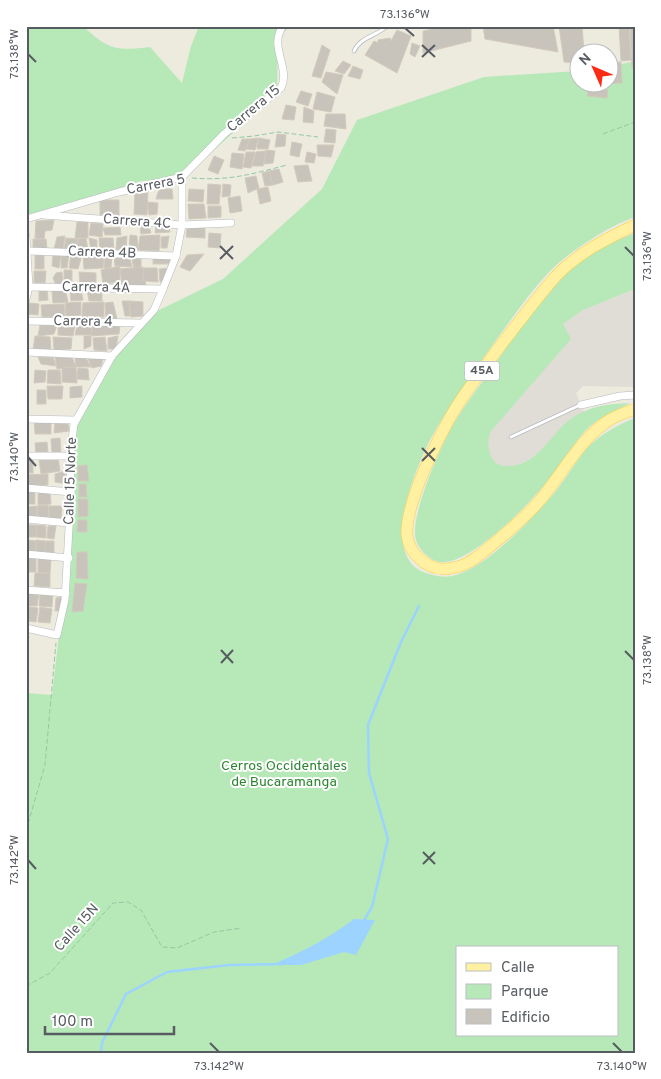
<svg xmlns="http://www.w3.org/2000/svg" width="661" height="1079" font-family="Overpass,sans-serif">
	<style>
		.industrial { fill: #e0ddd6 }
		.green { fill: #b7e8b8; fill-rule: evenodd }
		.water { fill: #9cd3ff }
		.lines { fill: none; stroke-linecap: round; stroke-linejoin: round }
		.stream { stroke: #9cd3ff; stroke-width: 2.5 }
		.building { fill: #c8c4bb; stroke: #d2cbbc }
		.lane-casing { stroke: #b7babf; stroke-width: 4.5 }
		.street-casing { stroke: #b7babf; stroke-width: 8 }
		.primary-casing { stroke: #ffcd45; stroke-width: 12 }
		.path { stroke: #90c9a1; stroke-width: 1; stroke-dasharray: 5 2.5; stroke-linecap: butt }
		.lane { stroke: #fff; stroke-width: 3 }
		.street { stroke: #fff; stroke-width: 7 }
		.primary { stroke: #fff1a1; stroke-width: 11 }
		.ticks { fill: none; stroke: #575c61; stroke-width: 2 }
		.labels { text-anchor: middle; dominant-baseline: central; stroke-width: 4; stroke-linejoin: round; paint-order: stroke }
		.shield { fill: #fff; stroke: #898d90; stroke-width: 1 }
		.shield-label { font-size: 12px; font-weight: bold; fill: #575c61 }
		.street-label { font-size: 14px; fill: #575c61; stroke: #fff }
		.park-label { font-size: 14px; fill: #2b8530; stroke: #fff }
		.neatline { fill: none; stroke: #575c61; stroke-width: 2 }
		.ticks-label { font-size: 12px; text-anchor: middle; fill: #575c61 }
	</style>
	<rect width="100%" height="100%" fill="#edeade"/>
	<path class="industrial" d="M635,289V387L583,386L576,393L584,412L573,418L547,446L528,461L513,466H501L491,459L487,444L491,431L563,324L583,310Z"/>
	<g class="green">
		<path d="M26,26H83C108,50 117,51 150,47L182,83L191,46L199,26H290L278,38L277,93L182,179L141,181L92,199L26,219Z"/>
		<path d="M635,61V217C610,225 567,253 549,272C526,297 507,325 487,353C468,380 448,408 431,438C416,467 382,548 419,570C428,575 443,578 452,576C485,570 535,516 556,491C567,477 576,461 587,448C601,434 617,425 635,418V1053H26V693L52,695L59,635L75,424L114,358L155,312L223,279L322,189L357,120L484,77L578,71V82H608L609,67ZM457,948H617V1035H457Z"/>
		<path d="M635,233V289L583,310L563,324L571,339L491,431C489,438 487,443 489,450C491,459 496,466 506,466C540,467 550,431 575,416C595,405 608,404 630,403C615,411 597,418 585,431C572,446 561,464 549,479C529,505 482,552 451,561C440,564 432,561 424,553C419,547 415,541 415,533C414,508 441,445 454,423C465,404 480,386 493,367C512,340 531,310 553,285C575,259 604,245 635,233Z"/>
	</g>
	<path class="water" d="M354,919L375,920L356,955L344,952L301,965H272C301,952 328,939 354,919Z"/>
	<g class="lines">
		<g class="stream">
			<path d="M363,922L372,907L388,839L369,773L368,725L401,642L419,606"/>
			<path d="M101,1053L102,1043L126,994L167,972L229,965L284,964"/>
		</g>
	</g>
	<g class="building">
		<path d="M448,26H471V41L423,53V31Z"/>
		<path d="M483,26H553L558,52L485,39Z"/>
		<path d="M559,26H582L584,52H578V63L564,62Z"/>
		<path d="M619,26H629L631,60L621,61Z"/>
		<path d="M630,26H635V68H632Z"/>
		<path d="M397,30L411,36L397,73L365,55L374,41L378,43V40L390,38L391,41Z"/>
		<path d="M412,43L420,46L415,57L410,54Z"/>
		<path d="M322,45L330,50L321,78L312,76Z"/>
		<path d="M343,61L351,65L344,74L335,71Z"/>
		<path d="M621,62L622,83L599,84V82H608V63Z"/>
		<path d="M353,66L363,70L360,79L348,76Z"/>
		<path d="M326,72L343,75L337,94L322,82Z"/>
		<path d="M588,88L608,90L607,98L587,96Z"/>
		<path d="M301,91L312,94L308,106L296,102Z"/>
		<path d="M317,92L335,97L331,112L313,109Z"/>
		<path d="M286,105L296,107L294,120L282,119Z"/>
		<path d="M304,107L314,111L313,123L303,122Z"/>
		<path d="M326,114H345L346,129L324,126Z"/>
		<path d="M326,129L336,130L335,143L324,142Z"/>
		<path d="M277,134L286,135L285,146L275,147Z"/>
		<path d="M259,138L270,140L268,149H257Z"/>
		<path d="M259,138L255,150L246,149L250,139Z"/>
		<path d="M242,139H250L245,151L238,150Z"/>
		<path d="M292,142L302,144L299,157L290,155Z"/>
		<path d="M317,145H334L331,157L318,156Z"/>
		<path d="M266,150L275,151L273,163L264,164Z"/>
		<path d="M266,151L263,166H252L256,152Z"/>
		<path d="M246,152H255L251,168L243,167Z"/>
		<path d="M307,152L316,154L314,163L305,162Z"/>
		<path d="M232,153L244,154L242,169L230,167Z"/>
		<path d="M214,156L224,160L218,174L208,170Z"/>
		<path d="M308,165L312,181L298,182L294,166Z"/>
		<path d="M279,169L283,182L273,185L269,171Z"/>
		<path d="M269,171L273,185L265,186L262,173Z"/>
		<path d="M256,176L259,188L248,193L245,178Z"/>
		<path d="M208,184L221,185L219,204H207Z"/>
		<path d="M223,184L231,185L230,196L222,197Z"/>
		<path d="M268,187L271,201L260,204L257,189Z"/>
		<path d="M148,188L147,215L134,214L135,191Z"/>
		<path d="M159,189H172L173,199H156Z"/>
		<path d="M189,189L204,190L203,202L188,201Z"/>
		<path d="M240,196L242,211L230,213L228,198Z"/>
		<path d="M100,200H119V216L100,215Z"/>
		<path d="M147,202L158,203L157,214L149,215Z"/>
		<path d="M188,204H204L206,218L189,219Z"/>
		<path d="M208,206H221V217L208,218Z"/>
		<path d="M54,220L52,230L45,231L44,239L35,238L36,221Z"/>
		<path d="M77,222H88V238H75Z"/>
		<path d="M91,223L103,224L102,237L89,235Z"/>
		<path d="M156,225H169L170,232L155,233Z"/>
		<path d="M140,226H149L151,233L141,234Z"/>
		<path d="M187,226H205V238L186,237Z"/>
		<path d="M120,227L121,235H105L103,228Z"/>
		<path d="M209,233L221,234L220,248L208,247Z"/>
		<path d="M130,235L137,236L138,250L129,249Z"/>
		<path d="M160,235L159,251L138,250L140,236Z"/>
		<path d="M65,236L63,250L54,249L57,237Z"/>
		<path d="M127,236L126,249L116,250L117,238Z"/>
		<path d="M169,236L167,248H161V237Z"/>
		<path d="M66,238L78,239L77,250L64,249Z"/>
		<path d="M86,238L88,250L77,251L78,239Z"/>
		<path d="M89,238L97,240V250H91Z"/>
		<path d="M99,238H113L114,251L100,250Z"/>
		<path d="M33,239H46L47,249H33Z"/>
		<path d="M69,254L67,268H61V255Z"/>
		<path d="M71,254L82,255L78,269L69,268Z"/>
		<path d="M104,254L103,268L84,269L83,255Z"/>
		<path d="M204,254L190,271L180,267L187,255Z"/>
		<path d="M35,255L44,256V269H35Z"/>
		<path d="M53,255H61L59,268L52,266Z"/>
		<path d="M105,255H112L111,267L104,269Z"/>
		<path d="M114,255H129L132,267L115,266Z"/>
		<path d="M131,256H141V268H134Z"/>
		<rect x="153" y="257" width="17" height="7"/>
		<path d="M120,266V282L103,284L101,270Z"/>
		<path d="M143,267L146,286L122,285L120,269Z"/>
		<path d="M144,268H157L158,282L143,281Z"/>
		<path d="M169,268L164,282H160L159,269Z"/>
		<path d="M64,270H72V283L64,282Z"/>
		<path d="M34,271H46L45,283H34Z"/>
		<path d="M62,272L63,284L55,283L53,278L56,273Z"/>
		<path d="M79,272L96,273V284L80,285Z"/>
		<path d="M65,288L68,302L53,303L52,291Z"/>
		<path d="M47,289L48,300L39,301V290Z"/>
		<path d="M87,289L102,290V301H89Z"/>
		<path d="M70,290H81L83,300L71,301Z"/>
		<path d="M122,301H129L130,316H125Z"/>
		<path d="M129,301L143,302V316L131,317Z"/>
		<path d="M81,302V315L66,316L65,303Z"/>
		<path d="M104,302V317H82L83,303Z"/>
		<path d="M113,302L117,319L106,320L105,303Z"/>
		<path d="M29,303L39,304L38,315L28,314Z"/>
		<path d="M64,304L65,317H42L41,305Z"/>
		<path d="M40,325H57L54,334L38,336Z"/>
		<path d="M58,325H75L73,336L58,335Z"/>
		<path d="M77,325H92L91,335H75Z"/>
		<path d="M93,325H120L119,334L91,336Z"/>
		<path d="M35,336L50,337L51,350H33Z"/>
		<path d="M84,336H91V346L84,349Z"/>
		<path d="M118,336L116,349H108V338Z"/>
		<path d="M53,337L72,338L71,349L54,350Z"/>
		<path d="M105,337L107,351L94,350L93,338Z"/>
		<path d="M85,356L91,367H76L75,357Z"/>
		<path d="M87,356H104L101,366L92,368Z"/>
		<path d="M38,357H53L56,366L41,364Z"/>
		<path d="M55,357H72L76,367L57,369Z"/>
		<path d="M76,367L77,383L62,382V368Z"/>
		<path d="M78,368L88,369L89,380L77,379Z"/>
		<path d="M35,370L46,371L45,382L34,383Z"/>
		<path d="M48,370H60L61,384L47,383Z"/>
		<path d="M47,386H63L62,399H48Z"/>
		<path d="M82,386V397L70,398V387Z"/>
		<rect x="37" y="390" width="9" height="14"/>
		<path d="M34,420L51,421V434H35Z"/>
		<path d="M55,422L68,423L69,431L54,433Z"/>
		<path d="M60,438L61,453H52L51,439Z"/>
		<path d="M47,442L48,453L36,454L35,443Z"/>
		<path d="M58,457L60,471L41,474L39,460Z"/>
		<rect x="26" y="460" width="7" height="13"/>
		<path d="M87,465L89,481H78V466Z"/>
		<path d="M65,471L67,484L55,482V474Z"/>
		<path d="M48,474V485L26,486V475Z"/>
		<path d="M79,484H86L87,497H79Z"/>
		<rect x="26" y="492" width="9" height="12"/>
		<path d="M50,492L51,504L38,505V493Z"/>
		<path d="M78,499H88V516L78,517Z"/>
		<path d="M48,505L49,518L37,519V506Z"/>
		<path d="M37,506V519H27V507Z"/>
		<path d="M49,506H62L61,520L49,519Z"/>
		<path d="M78,520H87V532H77Z"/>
		<path d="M26,525H37L36,537H26Z"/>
		<path d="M37,525L46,526V538L36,537Z"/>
		<path d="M48,526H56L54,539L47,538Z"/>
		<path d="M27,540L36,541V552H26Z"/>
		<path d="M36,540L46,541L45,553L36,552Z"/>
		<path d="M46,541H54V553H45Z"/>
		<path d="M77,552H87L88,579L76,578Z"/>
		<rect x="26" y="558" width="10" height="14"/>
		<path d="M38,559H51L50,573H38Z"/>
		<path d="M35,573H50V587L34,586Z"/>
		<path d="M75,583L87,584L83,611L72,612Z"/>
		<path d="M27,593H39L37,606H26Z"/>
		<path d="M40,593H53L52,607L39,606Z"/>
		<path d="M64,597L61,611H55L56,598Z"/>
		<path d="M29,607L38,608L36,622L28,621Z"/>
		<path d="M40,607L52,609L50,623L38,622Z"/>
	</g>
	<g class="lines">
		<defs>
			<g id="lane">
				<path d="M354,51C360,37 377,36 387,26"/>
				<path d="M511,437L580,405"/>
			</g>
			<g id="street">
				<path d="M182,177L224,134L281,88C291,68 268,46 283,26"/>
				<path d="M43,215L182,225L231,223"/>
				<path d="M26,219L119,192L182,177"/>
				<path d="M26,236L29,287L26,299"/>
				<path d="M28,251L176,256"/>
				<path d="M29,287L163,289"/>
				<path d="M26,321L140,323"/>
				<path d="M26,352L112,356"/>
				<path d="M581,405L620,396L635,395"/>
				<path d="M26,419L75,420"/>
				<path d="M26,456H70"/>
				<path d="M26,488L71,492"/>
				<path d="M26,519L69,523"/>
				<path d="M26,554L69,558"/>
				<path d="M26,590L66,593"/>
				<path d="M26,628L57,635L65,600L71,492L70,456L74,424L112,356L154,310L163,289L176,256L182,225V177"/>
			</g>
			<path id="primary" d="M635,225C606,239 578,253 556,276C540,294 526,313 511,332C492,357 472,382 455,409C439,436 405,503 407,535C408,543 412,552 419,558C430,569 442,571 457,567C470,564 482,553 492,545C509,531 527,516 541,499C563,473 581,437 611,419C618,415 627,412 635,409"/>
		</defs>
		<use href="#lane" class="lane-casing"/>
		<use href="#street" class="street-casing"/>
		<use href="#primary" class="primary-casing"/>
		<g class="path">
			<path d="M603,134L635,122"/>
			<path d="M232,138L254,136L278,132L318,137"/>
			<path d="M192,178C230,181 252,174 287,165"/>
			<path d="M26,831L45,765L56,643"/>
			<path d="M26,986L50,973L113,903L128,902L141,910L162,947L177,948L214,932L242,928"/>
		</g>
		<use href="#lane" class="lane"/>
		<use href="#street" class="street"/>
		<use href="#primary" class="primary"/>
	</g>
	<path class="ticks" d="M405,28L414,36M422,45L435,57M28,54L36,62M422,57L435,45M220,246L233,259M625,247L634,256M220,259L233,246M422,448L435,461M28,457L36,466M422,461L435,448M221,650L233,663M625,651L634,660M221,663L233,650M423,852L435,864M28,860L36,869M423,864L435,852M210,1043L219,1052M613,1043L622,1052"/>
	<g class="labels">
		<rect class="shield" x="464.5" y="361.5" width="35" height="19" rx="4"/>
		<g class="shield-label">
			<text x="482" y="371">45A</text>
		</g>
		<g class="street-label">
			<text transform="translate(254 109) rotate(-40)">Carrera 15</text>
			<text transform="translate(156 185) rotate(-11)">Carrera 5</text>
			<text transform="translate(137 222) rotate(4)">Carrera 4C</text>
			<text transform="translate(102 253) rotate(2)">Carrera 4B</text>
			<text transform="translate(96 288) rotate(1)">Carrera 4A</text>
			<text transform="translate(83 322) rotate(1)">Carrera 4</text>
			<text transform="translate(71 481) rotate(-88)">Calle 15 Norte</text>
			<text transform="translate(77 928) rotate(-48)">Calle 15N</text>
		</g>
		<g class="park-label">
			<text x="284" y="766">Cerros Occidentales<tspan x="284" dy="16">de Bucaramanga</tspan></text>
		</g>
	</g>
	<rect width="661" height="1079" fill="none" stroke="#ffffff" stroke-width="55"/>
	<rect x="456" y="946" width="162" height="90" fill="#ffffff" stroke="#bcbec0"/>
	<rect x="466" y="963" width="25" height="8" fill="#fff1a1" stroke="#bcbec0"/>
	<text x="501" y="972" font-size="15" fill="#575c61">Calle</text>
	<rect x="466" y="984" width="25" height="15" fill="#b7e8b8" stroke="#bcbec0"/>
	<text x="501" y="996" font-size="15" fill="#575c61">Parque</text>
	<rect x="466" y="1009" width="25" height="15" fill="#c8c4bb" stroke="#bcbec0"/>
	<text x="501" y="1022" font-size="15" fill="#575c61">Edificio</text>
	<g transform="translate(594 68) rotate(315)"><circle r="24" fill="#ffffff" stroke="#bcbec0"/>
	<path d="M0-4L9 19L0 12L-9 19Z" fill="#fb2b16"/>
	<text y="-8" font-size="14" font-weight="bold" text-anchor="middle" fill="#575c61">N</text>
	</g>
	<path d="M45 1026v8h129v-8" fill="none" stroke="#575c61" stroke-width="2.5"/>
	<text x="52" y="1026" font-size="15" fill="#575c61" stroke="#ffffff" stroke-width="4" paint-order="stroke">100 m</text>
	<rect x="28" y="28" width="606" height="1024" class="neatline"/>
	<g class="ticks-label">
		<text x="405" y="18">73.136°W</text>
		<text transform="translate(14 54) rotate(-90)" y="4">73.138°W</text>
		<text transform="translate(647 256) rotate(-90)" y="4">73.136°W</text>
		<text transform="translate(14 457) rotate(-90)" y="4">73.140°W</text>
		<text transform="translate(647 660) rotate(-90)" y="4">73.138°W</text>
		<text transform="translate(14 860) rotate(-90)" y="4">73.142°W</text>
		<text x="219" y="1070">73.142°W</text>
		<text x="622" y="1070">73.140°W</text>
	</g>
</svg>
